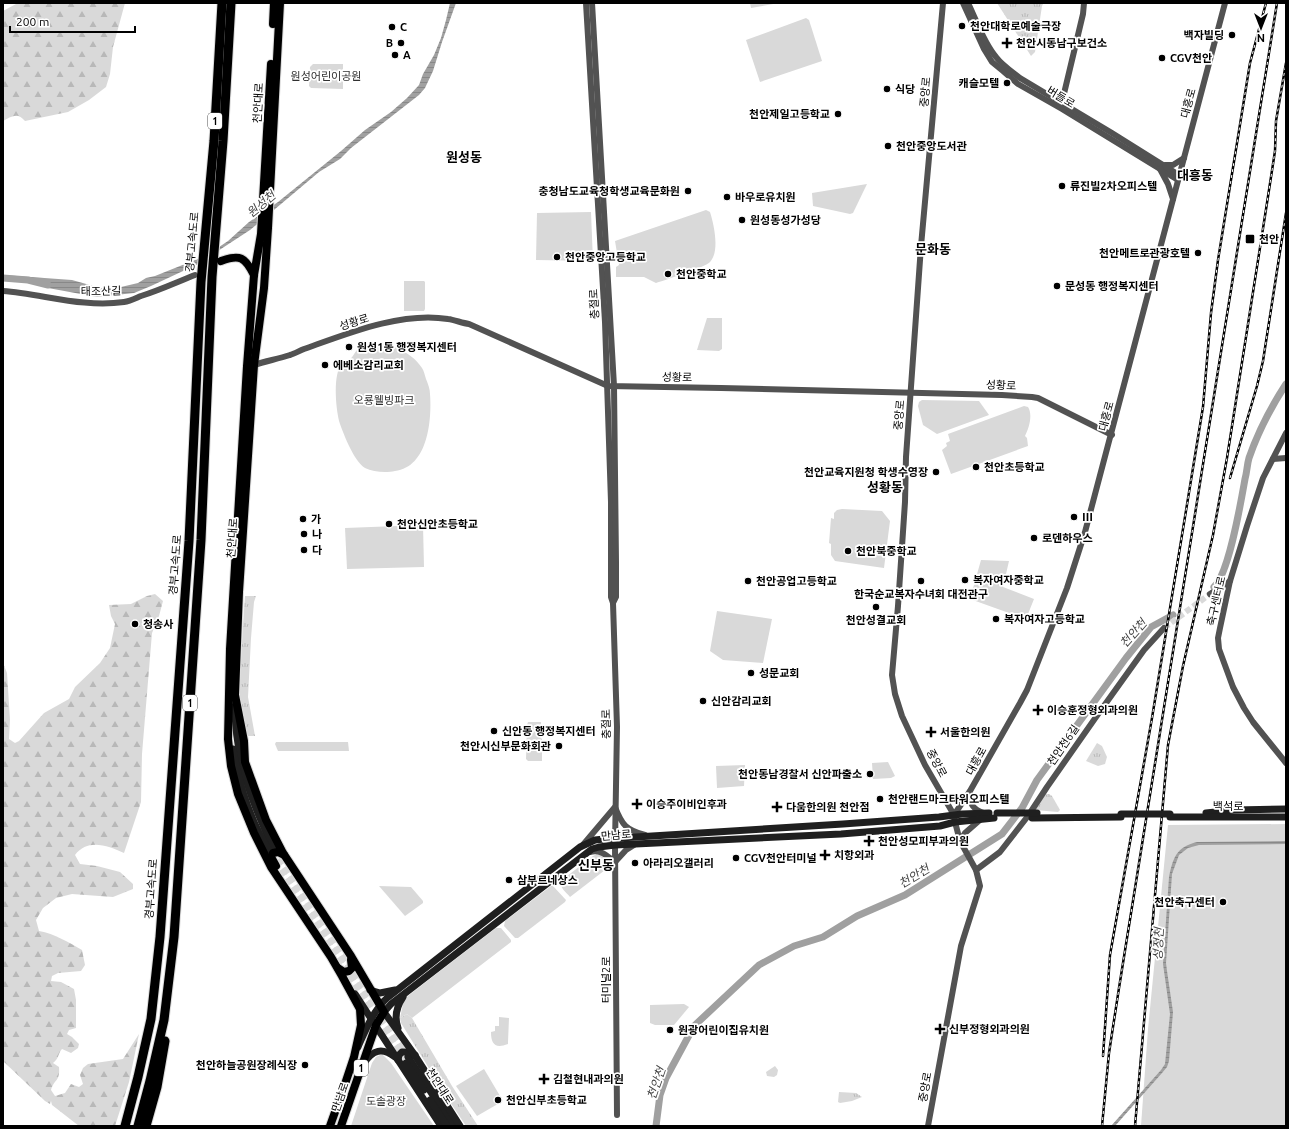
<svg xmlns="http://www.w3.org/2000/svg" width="1289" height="1129" font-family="Ubuntu,'Noto Sans KR',sans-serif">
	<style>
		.grass { fill: url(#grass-tufts) }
		.forest { fill: url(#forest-firs) }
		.park { fill: #d9d9d9 }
		.water { fill: url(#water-rules) }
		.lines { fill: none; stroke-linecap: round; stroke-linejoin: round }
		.river { stroke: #a0a0a0; stroke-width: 7 }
		.tertiary-tunnel { stroke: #d9d9d9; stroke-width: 6; stroke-dasharray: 6 3; stroke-linecap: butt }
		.secondary-tunnel { stroke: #d9d9d9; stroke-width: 7; stroke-dasharray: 7 3.5; stroke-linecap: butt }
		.primary-casing { stroke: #dbdbdb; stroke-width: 10 }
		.motorway-casing { stroke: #dbdbdb; stroke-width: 11 }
		.tertiary { stroke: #525252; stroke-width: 6 }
		.secondary { stroke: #1f1f1f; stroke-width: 7 }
		.primary { stroke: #000; stroke-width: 8 }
		.motorway { stroke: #000; stroke-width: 9 }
		.rail-casing { stroke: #000; stroke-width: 2.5 }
		.rail { stroke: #fff; stroke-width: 1; stroke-dasharray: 3; stroke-linecap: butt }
		.secondary-bridge { stroke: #1f1f1f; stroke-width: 7 }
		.poi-dot { fill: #000; stroke: #fff; stroke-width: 1.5 }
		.labels { text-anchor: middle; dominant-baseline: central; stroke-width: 3.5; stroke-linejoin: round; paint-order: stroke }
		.shield { fill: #fff; stroke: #4c4c4c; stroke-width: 1 }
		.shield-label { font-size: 10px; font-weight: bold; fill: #000 }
		.poi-label { font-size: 11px; font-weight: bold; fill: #000; stroke: #fff; text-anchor: start }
		.park-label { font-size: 11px; fill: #303030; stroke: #fff }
		.street-label { font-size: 11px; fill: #000; stroke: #fff }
		.water-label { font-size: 12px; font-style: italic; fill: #414141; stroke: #fff }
		.quarter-label { font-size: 13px; font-weight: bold; fill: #000; stroke: #fff }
	</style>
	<defs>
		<pattern id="grass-tufts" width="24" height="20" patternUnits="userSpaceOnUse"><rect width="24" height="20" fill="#d9d9d9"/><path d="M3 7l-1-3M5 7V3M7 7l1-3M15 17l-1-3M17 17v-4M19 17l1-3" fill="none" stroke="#b8b8b8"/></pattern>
		<pattern id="forest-firs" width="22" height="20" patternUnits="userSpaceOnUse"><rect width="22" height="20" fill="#d9d9d9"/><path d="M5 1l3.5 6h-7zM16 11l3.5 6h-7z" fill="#b8b8b8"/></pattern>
		<pattern id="water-rules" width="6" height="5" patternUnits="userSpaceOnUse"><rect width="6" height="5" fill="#a0a0a0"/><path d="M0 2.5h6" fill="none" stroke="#888"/></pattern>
	</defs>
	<rect width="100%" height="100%" fill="#fff"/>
	<g class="grass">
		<path d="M997,3L1043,4L1042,6L1035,52L1031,56Z"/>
		<path d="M245,596H256L254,602L251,638L248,697L255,736H245L239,698L243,624Z"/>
		<path d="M1097,743L1102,746L1107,757L1105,764L1098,766L1086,761Z"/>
		<path d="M1047,794H1049L1052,796L1060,810L1058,812L1035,810L1044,796Z"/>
		<path d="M407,1014L412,1018L452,1086L478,1126H466L446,1096L401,1023L400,1018Z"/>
		<path d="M839,1092L856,1093L862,1097L852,1101L840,1103L838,1102Z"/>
	</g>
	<g class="forest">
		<path d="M25,3H125L113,47L110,74L106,87L89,100L68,112L25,121C18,112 12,116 3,121V11L16,4Z"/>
		<path d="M155,594L163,601L159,616L152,633L142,754L141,802L124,853C108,846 88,838 75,855L80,864L97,866L120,872L133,884V889L113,897L72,894L56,898L43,908L36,920L39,931C55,934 68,942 82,950L85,965L81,971L58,973L52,976L51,981L61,982L74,989L76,1000V1028L69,1030L67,1034L72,1037L79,1044L78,1048L71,1053L62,1049C57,1055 60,1057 53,1063L59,1067C60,1082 55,1078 51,1090L55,1096L65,1093L71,1084L79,1087L83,1084L80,1075L83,1068L88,1064L123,1059L139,1034L129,1082L115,1126H79L52,1105L51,1101L50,1104L45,1101L3,1061V663L7,673L10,720L9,739L15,743L19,741L44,713L69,699L75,687L100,663L110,648L115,624L111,616L109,605L131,604L147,596Z"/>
	</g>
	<g class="park">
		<path d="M750,3H779L751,8Z"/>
		<path d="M806,18L809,20L822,61L760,82L746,40Z"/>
		<path d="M313,64H343V89L311,88L309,86L310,67Z"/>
		<path d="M867,184L853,213L850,214L813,206L812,193Z"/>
		<path d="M706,210L710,212C714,225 720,251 710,262C706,267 665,280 656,283L644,277H616V267L619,265L615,241Z"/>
		<path d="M591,212L593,261L536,260L537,213Z"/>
		<path d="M404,281H424L425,282V309L424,311H404Z"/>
		<path d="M707,318H722V349L719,351L697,350Z"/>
		<path d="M370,342C390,344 410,350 422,368C424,371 425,376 426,379C428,384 430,389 430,394C432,420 428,467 395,471C386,473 373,472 365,468C354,461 344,435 340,424C336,411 333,378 340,367C343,364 347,362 350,359C353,357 354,353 357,350C361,347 366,344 370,342Z"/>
		<path d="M922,400L979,401L989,415L937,434L923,425L918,406L919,402Z"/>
		<path d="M1024,406L1028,407C1033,415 1029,428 1025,436L1027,438L1028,446L951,474L942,450L947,446L946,443L950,441L948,434Z"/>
		<path d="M842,509L882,511L890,521L884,568L835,561L831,555V544L829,543L831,518L834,519V513L837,510Z"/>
		<path d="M423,525L424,567L347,569L345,528Z"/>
		<path d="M981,560L1009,561L1003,587L1034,599L1026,619L970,599Z"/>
		<path d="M717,611L772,619L763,663L723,660L710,651Z"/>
		<path d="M528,722H541V738L542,739V761H528L526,759L527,725Z"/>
		<path d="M276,742H348L349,751H278L275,744Z"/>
		<path d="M888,762L895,776L891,778L873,779L872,763Z"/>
		<path d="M745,765L744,786L717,788L716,766Z"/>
		<path d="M1286,824V1126H1141L1148,1029L1168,825Z"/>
		<path d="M597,854L602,855L605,859V870L570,897C566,892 558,887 562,880L593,856Z"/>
		<path d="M379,886L411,887L423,901V903L405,916Z"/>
		<path d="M551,886H553L566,900L565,902L518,938H515L504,926L505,921Z"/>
		<path d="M496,928H501L511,940V942L412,1018L407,1014L400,1018L404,999Z"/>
		<path d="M684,1004L689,1007L674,1025H655L650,1023V1005Z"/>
		<path d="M499,1017L509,1018L508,1042V1044C495,1049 491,1044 491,1032L495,1031V1026H499Z"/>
		<path d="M380,1055H383L391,1063L434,1126H351L372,1063L376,1057Z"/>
		<path d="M775,1066L778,1070L777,1075L774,1077L767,1076L766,1072Z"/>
		<path d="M484,1069L503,1101L477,1116L456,1086Z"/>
	</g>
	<g class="water">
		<path d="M450,3H456L442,42L433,71L425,88L419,95L351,148L340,159L319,172L250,230L198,264L151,286L134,293L97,297L48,288L38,281L3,279V275L72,280L104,289L121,287L138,283L146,278L155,276L200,258L213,251L228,241L249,222L278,202L341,151L365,130L391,112L407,98L419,85L423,74L434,55L441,38L446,20Z"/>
		<path d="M1286,841V844L1199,845L1188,848L1179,855L1172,874L1166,963L1167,971L1173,1012L1169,1061L1167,1067L1162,1073L1115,1126H1111L1161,1070L1165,1064L1170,1014L1163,964L1169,877C1173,858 1176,847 1197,842Z"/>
	</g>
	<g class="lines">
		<g class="river">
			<path d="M3,278L28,280L48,285"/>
			<path d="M1214,587C1229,574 1241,501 1245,479C1247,472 1247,465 1249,458C1258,432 1271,407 1286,384"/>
			<path d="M656,1126L660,1095L666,1078L694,1026L759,965L794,946L823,937L857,916L905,895L1002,834L1022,808L1037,780L1126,658L1151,627L1173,615"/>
		</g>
		<path class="tertiary-tunnel" d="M1164,628L1210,594"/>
		<g class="secondary-tunnel">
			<path d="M274,849L407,1055"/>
			<path d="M275,861L404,1060"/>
		</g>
		<defs>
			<g id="primary">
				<path d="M280,3L268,228L264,288L254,365L239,592L235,695L244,741L245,762L266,820L283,853L351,956L384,1012L376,1025L341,1126"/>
				<path d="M273,24L274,3"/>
				<path d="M271,64L261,234L254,275L247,366L230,649L228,739L231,766L238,794L254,833L271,867L331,957L342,976L360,1009L361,1025L354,1057L345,1084L330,1126"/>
				<path d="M221,261C240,254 245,257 254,275"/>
				<path d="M276,866L271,857L273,853L278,852L284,855"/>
				<path d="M338,968L344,972L349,971L352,968L351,960"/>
			</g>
			<g id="motorway">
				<path d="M125,1126L138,1077L151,1019L160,937L189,541L201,282L214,141L222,3"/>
				<path d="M138,1126L150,1081L164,1020L174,937L201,540L212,277L223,141L231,3"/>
				<path d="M146,1126L157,1087L165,1041"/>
			</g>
		</defs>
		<use href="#primary" class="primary-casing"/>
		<use href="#motorway" class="motorway-casing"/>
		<g class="tertiary">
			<path d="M586,3L605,322L611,502V597L613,603"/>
			<path d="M592,3L614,386L616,562V597L613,603L617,727L615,845L617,1115"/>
			<path d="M963,3L984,49L992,62L1003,71L1018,84L1062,109L1178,180"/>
			<path d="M968,3C977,21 983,42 996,57C1002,65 1011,71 1020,78L1112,133L1179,175"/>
			<path d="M1062,105V102L1083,14L1084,3"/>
			<path d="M1165,165H1173L1184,158"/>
			<path d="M1160,169L1168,184L1173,199"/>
			<path d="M3,291C43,294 83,308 124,302C130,301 136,298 141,296C160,290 177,282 195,275"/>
			<path d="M254,365C266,361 278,359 290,355C294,354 299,351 304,349C346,334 402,311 448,319C455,320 462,323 469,324L608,386L721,388L1002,395L1032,397L1038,398L1112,435"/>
			<path d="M1286,433L1263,478L1247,526L1230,581L1220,628L1218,638L1219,649L1233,687L1244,708L1253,722L1286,763"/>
			<path d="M1273,459L1286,458"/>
			<path d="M1210,594L1230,581"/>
			<path d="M970,792C968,803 974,810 984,813"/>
			<path d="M954,815L970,791L1020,703L1027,690L1067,588L1085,532L1225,3"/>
			<path d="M960,841L965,833L981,819"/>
			<path d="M582,846L615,807C622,825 626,830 645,835"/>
			<path d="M590,852C601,849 607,856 615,862L626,850L634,845"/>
			<path d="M976,870L1000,852L1028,816L1047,787L1096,717L1144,650L1164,628"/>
			<path d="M928,1126L961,946L980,886L976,870L960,841L955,822L954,815L925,765L902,716L895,694L892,675L898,606L905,502L906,457L921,246L943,3"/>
		</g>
		<g class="secondary">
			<path d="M235,706C235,758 251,802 274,849"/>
			<path d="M233,749C239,784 250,820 269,850"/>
			<path d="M1206,813L1234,810L1286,809"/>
			<path d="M1170,817H1286"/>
			<path d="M1032,818L1121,817"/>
			<path d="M370,990L380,993L395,990"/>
			<path d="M355,994L441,1126"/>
			<path d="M398,1028C394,1017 397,1006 403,997"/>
			<path d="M358,1047C366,1029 373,1011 387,998L580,847L595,840L604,839L843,824L939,817L962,814L989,813"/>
			<path d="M408,1057L453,1126"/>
			<path d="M398,1060L399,1055L402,1052H409L415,1055"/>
			<path d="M364,1063C373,1050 382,1047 395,1057"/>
			<path d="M406,1063L424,1090"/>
			<path d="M430,1100L447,1126"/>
			<path d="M460,1126L414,1054L384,1012L391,1004L592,849L599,847L615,845L841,834L940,826L955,822L994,818"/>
		</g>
		<use href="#primary" class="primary"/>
		<use href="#motorway" class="motorway"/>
		<defs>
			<g id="rail">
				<path d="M1230,478L1257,386L1263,361L1286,213"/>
				<path d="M1103,1056L1110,955L1152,718L1203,407L1211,313L1218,260L1250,63L1266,3"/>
				<path d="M1102,1126L1109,1053L1119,988L1277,3"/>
				<path d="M1135,1126L1168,745L1183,666L1213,535L1227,458L1267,203L1275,151L1276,121L1286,63"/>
			</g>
		</defs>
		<use href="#rail" class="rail-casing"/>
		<use href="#rail" class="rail"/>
		<g class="secondary-bridge">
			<path d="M997,813H1037"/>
			<path d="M1121,814H1170"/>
		</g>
	</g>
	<g class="poi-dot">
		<circle cx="962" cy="26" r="4"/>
		<circle cx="392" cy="27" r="4"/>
		<circle cx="1232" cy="35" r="4"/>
		<circle cx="401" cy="43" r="4"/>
		<path d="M1005 37h4v4h4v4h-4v4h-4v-4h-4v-4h4z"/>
		<circle cx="395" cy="55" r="4"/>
		<circle cx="1162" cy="58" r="4"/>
		<circle cx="1007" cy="83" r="4"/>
		<circle cx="887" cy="89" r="4"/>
		<circle cx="838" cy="114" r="4"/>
		<circle cx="888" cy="146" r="4"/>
		<circle cx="1062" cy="186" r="4"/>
		<circle cx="688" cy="191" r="4"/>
		<circle cx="727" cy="197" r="4"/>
		<circle cx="742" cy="220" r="4"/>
		<rect x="1245" y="234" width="10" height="10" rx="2"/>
		<circle cx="1198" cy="253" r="4"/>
		<circle cx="557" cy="257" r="4"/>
		<circle cx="668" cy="274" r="4"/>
		<circle cx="1057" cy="286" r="4"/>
		<circle cx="349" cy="347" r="4"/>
		<circle cx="325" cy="365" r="4"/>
		<circle cx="976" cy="467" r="4"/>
		<circle cx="936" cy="472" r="4"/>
		<circle cx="1074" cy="517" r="4"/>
		<circle cx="303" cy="519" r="4"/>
		<circle cx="389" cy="524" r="4"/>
		<circle cx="304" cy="534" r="4"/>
		<circle cx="1034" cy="538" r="4"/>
		<circle cx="304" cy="550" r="4"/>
		<circle cx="848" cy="551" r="4"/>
		<circle cx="965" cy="580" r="4"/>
		<circle cx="748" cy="581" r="4"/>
		<circle cx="921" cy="581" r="4"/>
		<circle cx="876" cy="607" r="4"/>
		<circle cx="996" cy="619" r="4"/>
		<circle cx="135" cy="624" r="4"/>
		<circle cx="751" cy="673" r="4"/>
		<circle cx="703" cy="701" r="4"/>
		<path d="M1036 704h4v4h4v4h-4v4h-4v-4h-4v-4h4z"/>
		<circle cx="494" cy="731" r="4"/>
		<path d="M929 726h4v4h4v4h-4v4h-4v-4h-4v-4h4z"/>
		<circle cx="559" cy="746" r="4"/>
		<circle cx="870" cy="774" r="4"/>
		<circle cx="880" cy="799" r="4"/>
		<path d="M635 798h4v4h4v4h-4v4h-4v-4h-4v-4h4z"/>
		<path d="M775 801h4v4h4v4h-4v4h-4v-4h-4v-4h4z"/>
		<path d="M867 835h4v4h4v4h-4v4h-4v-4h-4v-4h4z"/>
		<path d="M823 849h4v4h4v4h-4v4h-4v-4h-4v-4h4z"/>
		<circle cx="736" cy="858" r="4"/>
		<circle cx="635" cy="863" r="4"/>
		<circle cx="509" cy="880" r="4"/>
		<circle cx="1223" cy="902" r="4"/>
		<path d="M938 1023h4v4h4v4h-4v4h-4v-4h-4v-4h4z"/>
		<circle cx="670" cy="1030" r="4"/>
		<circle cx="305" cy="1065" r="4"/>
		<path d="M542 1073h4v4h4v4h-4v4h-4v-4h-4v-4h4z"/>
		<circle cx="498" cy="1100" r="4"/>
	</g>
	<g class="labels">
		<g class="shield">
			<rect x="208" y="113" width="14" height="16" rx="3"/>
			<rect x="183" y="695" width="14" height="16" rx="3"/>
			<rect x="354" y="1060" width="14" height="16" rx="3"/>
		</g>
		<g class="shield-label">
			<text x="215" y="121">1</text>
			<text x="190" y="703">1</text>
			<text x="361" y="1068">1</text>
		</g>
		<g class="poi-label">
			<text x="970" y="26">천안대학로예술극장</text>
			<text x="400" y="27">C</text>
			<text x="1224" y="35" text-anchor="end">백자빌딩</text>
			<text x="393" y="43" text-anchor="end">B</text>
			<text x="1016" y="43">천안시동남구보건소</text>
			<text x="403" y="55">A</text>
			<text x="1170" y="58">CGV천안</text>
			<text x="999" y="83" text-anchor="end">캐슬모텔</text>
			<text x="895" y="89">식당</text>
			<text x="830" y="114" text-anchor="end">천안제일고등학교</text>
			<text x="896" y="146">천안중앙도서관</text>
			<text x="1070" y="186">류진빌2차오피스텔</text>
			<text x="680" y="191" text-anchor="end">충청남도교육청학생교육문화원</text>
			<text x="735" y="197">바우로유치원</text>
			<text x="750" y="220">원성동성가성당</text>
			<text x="1259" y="239">천안</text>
			<text x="1190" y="253" text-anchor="end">천안메트로관광호텔</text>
			<text x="565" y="257">천안중앙고등학교</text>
			<text x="676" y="274">천안중학교</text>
			<text x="1065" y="286">문성동 행정복지센터</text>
			<text x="357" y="347">원성1동 행정복지센터</text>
			<text x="333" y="365">에베소감리교회</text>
			<text x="984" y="467">천안초등학교</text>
			<text x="928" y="472" text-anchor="end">천안교육지원청 학생수영장</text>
			<text x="1082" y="517">Ⅲ</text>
			<text x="311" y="519">가</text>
			<text x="397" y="524">천안신안초등학교</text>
			<text x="312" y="534">나</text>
			<text x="1042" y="538">로덴하우스</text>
			<text x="312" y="550">다</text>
			<text x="856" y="551">천안북중학교</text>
			<text x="973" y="580">복자여자중학교</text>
			<text x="756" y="581">천안공업고등학교</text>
			<text x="921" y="594" text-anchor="middle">한국순교복자수녀회 대전관구</text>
			<text x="1004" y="619">복자여자고등학교</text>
			<text x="876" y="620" text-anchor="middle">천안성결교회</text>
			<text x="143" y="624">청송사</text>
			<text x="759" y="673">성문교회</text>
			<text x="711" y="701">신안감리교회</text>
			<text x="1047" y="710">이승훈정형외과의원</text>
			<text x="502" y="731">신안동 행정복지센터</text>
			<text x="940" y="732">서울한의원</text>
			<text x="551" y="746" text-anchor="end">천안시신부문화회관</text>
			<text x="862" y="774" text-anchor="end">천안동남경찰서 신안파출소</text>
			<text x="888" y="799">천안랜드마크타워오피스텔</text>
			<text x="646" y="804">이승주이비인후과</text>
			<text x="786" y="807">다움한의원 천안점</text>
			<text x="878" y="841">천안성모피부과의원</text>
			<text x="834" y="855">치항외과</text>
			<text x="744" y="858">CGV천안터미널</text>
			<text x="643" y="863">아라리오갤러리</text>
			<text x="517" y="880">삼부르네상스</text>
			<text x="1215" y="902" text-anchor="end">천안축구센터</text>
			<text x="949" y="1029">신부정형외과의원</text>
			<text x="678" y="1030">원광어린이집유치원</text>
			<text x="297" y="1065" text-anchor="end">천안하늘공원장례식장</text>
			<text x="553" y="1079">김철현내과의원</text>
			<text x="506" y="1100">천안신부초등학교</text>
		</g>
		<g class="park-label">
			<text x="326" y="76">원성어린이공원</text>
			<text x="384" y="400">오룡웰빙파크</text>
			<text x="386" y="1101">도솔광장</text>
		</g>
		<g class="street-label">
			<text transform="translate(925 92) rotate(-85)">중앙로</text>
			<text transform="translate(1061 97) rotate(31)">버들로</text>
			<text transform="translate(258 103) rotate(-87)">천안대로</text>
			<text transform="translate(1188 103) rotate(-75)">대흥로</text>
			<text transform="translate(192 242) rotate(-85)">경부고속도로</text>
			<text transform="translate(101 291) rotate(-1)">태조산길</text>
			<text transform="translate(594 304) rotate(-93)">충절로</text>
			<text transform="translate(354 322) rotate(-17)">성황로</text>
			<text transform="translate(677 377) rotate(1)">성황로</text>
			<text transform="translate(1001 385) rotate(2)">성황로</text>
			<text transform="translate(899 415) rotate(-85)">중앙로</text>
			<text transform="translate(1106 416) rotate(-75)">대흥로</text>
			<text transform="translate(232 538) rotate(-86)">천안대로</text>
			<text transform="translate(175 565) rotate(-86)">경부고속도로</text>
			<text transform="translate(1216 601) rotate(-77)">축구센터로</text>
			<text transform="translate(606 724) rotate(-91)">충절로</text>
			<text transform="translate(1063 745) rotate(-55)">천안천6길</text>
			<text transform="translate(976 761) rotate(-61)">대흥로</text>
			<text transform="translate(937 763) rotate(62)">중앙로</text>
			<text x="1228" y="806">백석로</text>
			<text transform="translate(616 835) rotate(-5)">만남로</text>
			<text transform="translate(151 889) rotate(-86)">경부고속도로</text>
			<text transform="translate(606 980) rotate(-90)">터미널2로</text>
			<text transform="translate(440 1086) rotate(57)">천안대로</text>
			<text transform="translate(925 1087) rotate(-80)">중앙로</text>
			<text transform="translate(340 1097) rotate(-71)">만남로</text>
		</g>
		<g class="water-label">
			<text transform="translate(261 204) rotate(-40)">원성천</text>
			<text transform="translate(1133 633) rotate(-48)">천안천</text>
			<text transform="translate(914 876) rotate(-31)">천안천</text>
			<text transform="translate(1158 944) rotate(-87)">성정천</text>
			<text transform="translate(656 1083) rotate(-71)">천안천</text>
		</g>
		<g class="quarter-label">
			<text x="464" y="157">원성동</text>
			<text x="1195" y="175">대흥동</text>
			<text x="933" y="249">문화동</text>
			<text x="885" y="487">성황동</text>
			<text x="596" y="865">신부동</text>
		</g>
	</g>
	<rect width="1289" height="1129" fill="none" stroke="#000000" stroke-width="8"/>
	<g transform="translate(1261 28) rotate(180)" stroke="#ffffff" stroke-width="3" paint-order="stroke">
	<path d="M0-3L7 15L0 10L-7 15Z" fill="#000000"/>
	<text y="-6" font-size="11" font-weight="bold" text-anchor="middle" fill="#000000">N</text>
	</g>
	<path d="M10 26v6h125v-6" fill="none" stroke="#000000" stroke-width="2"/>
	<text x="16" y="26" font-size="12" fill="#000000" stroke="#ffffff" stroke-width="3" paint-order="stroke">200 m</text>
</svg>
